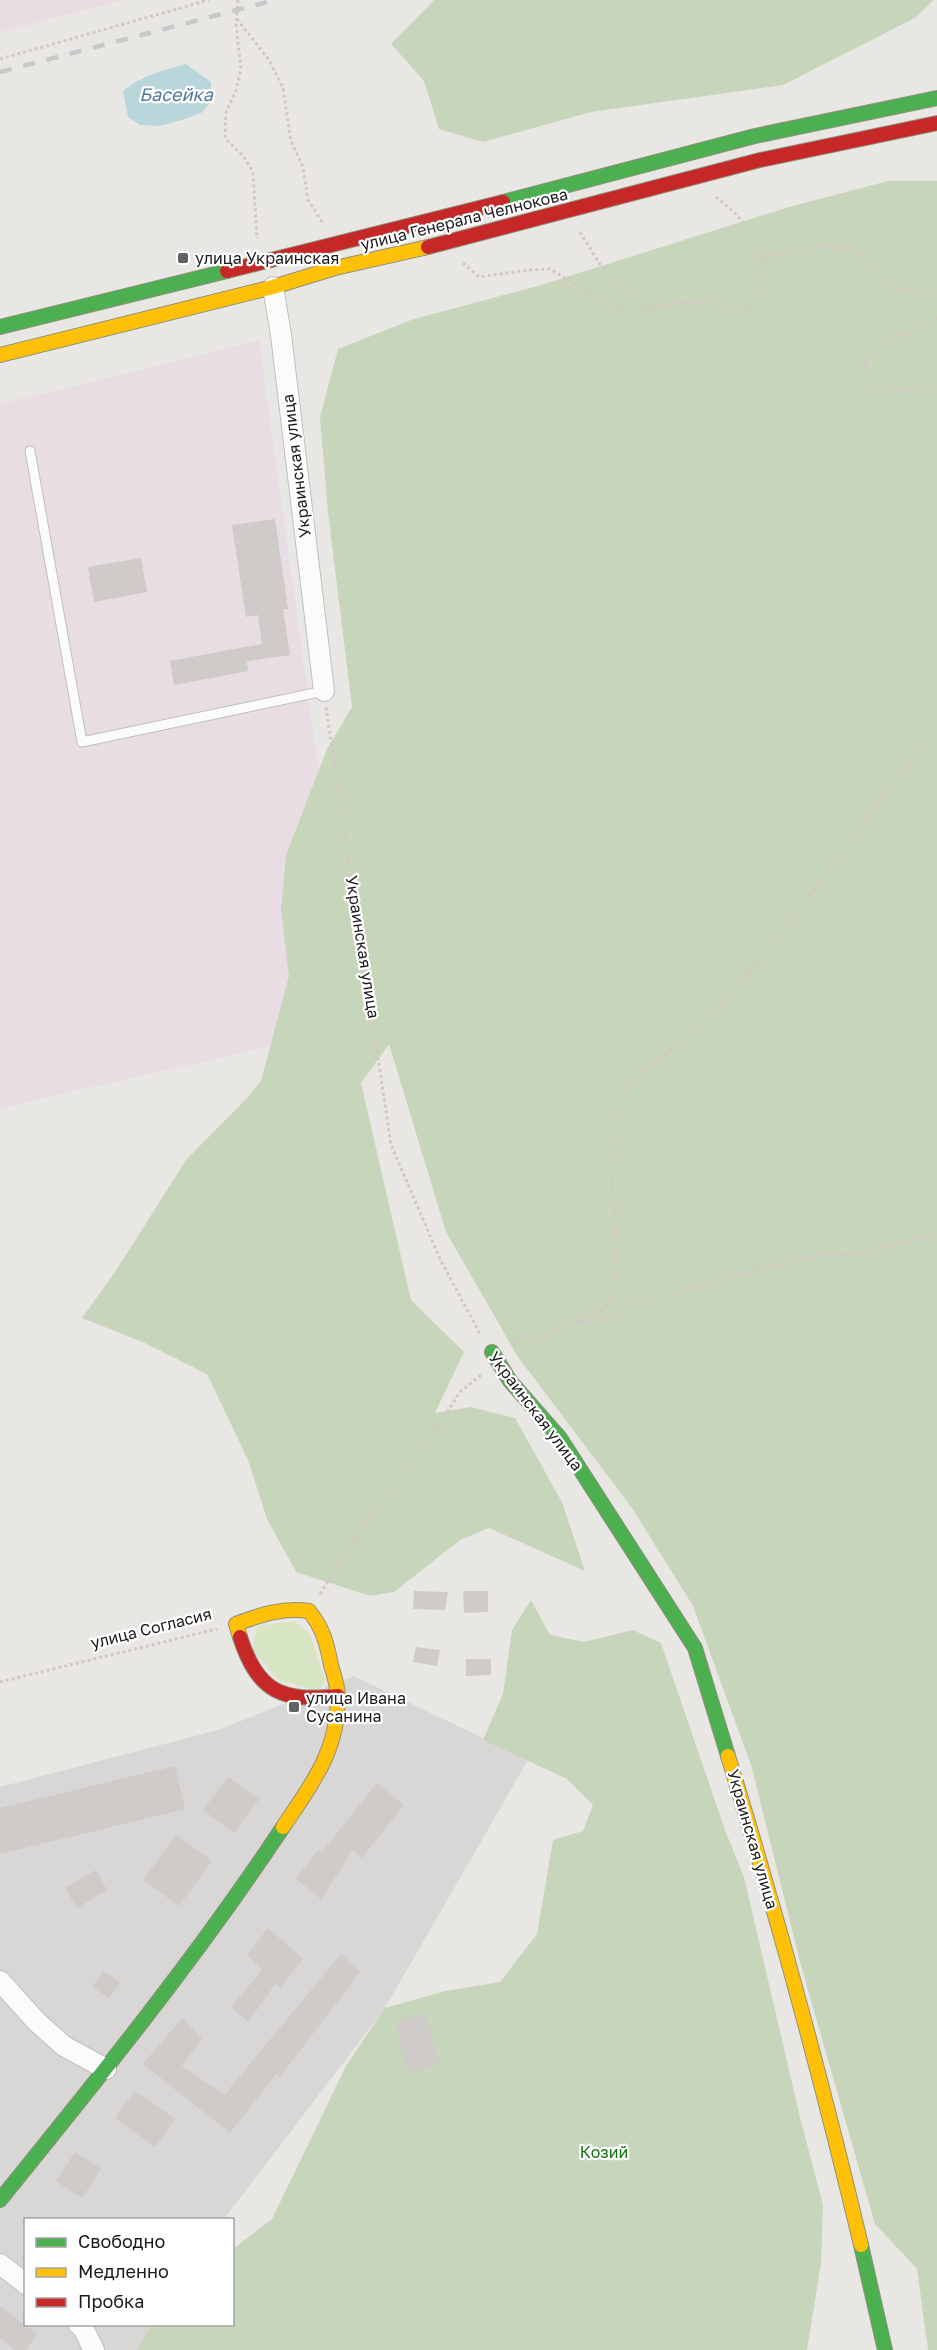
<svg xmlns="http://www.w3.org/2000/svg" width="937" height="2350" font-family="'Golos Text',sans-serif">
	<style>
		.residential { fill: #d8d7d5 }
		.industrial { fill: #e7dde3 }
		.grass { fill: #d8e5c4 }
		.forest { fill: #c7d6bb }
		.water { fill: #b9d6db }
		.building { fill: #cecbc9 }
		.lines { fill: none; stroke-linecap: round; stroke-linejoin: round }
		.lane-casing { stroke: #c0bfbe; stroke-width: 11 }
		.street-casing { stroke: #c0bfbe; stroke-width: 22 }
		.fast-casing { stroke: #91917e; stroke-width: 16 }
		.slow-casing { stroke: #91917e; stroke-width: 16 }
		.jam-casing { stroke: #91917e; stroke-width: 16 }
		.path { stroke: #d4c6c6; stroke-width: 3; stroke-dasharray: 3 3; stroke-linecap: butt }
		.lane { stroke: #fcfbfb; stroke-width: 9 }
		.street { stroke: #fcfbfb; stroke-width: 20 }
		.fast { stroke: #4caf50; stroke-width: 14 }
		.slow { stroke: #ffc107; stroke-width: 14 }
		.jam { stroke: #c62828; stroke-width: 14 }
		.rail { stroke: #c9c8c8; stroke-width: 4.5; stroke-dasharray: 12 12; stroke-linecap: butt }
		.poi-dot { fill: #636261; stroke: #fff; stroke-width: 2 }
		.labels { text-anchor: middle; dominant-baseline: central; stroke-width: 4.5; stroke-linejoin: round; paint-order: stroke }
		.street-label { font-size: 16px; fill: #1b1b1b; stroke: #fff }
		.poi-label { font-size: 16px; fill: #1b1b1b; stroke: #fff; text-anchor: start }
		.park-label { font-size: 16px; fill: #137013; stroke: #fff }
		.water-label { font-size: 18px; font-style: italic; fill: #4d7a9c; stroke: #fff }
	</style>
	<rect width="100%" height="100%" fill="#e9e7e4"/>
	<path class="residential" d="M354,1676L528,1760L385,2008L224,2219L26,2220V2324L159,2325L152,2350H0V1787L218,1730Z"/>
	<g class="industrial">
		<path d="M0,0H125L0,32Z"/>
		<path d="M259,341L354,1027L0,1108V404Z"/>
	</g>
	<path class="grass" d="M294,1621L310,1634L325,1680L319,1691L278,1680L252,1649L257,1626Z"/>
	<g class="forest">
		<path d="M434,0H934L915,18L783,85L591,112L483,142L439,129L424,81L391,44Z"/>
		<path d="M888,181H937V2350H928L917,2269L875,2224L800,1962L752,1768L693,1606L632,1508L518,1357L446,1232L389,1044L361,1083L411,1300L464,1352L435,1413L471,1407L515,1418L562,1502L585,1571L489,1528L460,1540L394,1592L370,1596L296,1572L267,1519L248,1460L207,1374L145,1343L82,1318L117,1269L186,1160L245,1100L261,1081L289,976L281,910L286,855L327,749L352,707L328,512L320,417L338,349L411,320L541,285L789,207Z"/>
		<path d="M531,1600L550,1635L584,1642L633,1630L661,1643L725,1830L744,1877L800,2117L823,2205L821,2263L807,2350H137L151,2325L232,2324L233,2249L272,2219L346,2066L385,2008L445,1991L500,1982L537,1934L553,1840L583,1831L593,1805L567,1779L483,1740L503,1694L512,1630Z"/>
	</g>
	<path class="water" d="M186,64L211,82V102L201,113L182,120L159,126L140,125L128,117L123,91C141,76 163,70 186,64Z"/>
	<g class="building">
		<path d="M275,519L288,609H283L290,655L247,661L248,671L174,685L170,661L262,644L258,615L246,617L232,525Z"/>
		<path d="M141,558L147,592L94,602L88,567Z"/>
		<path d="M414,1591L448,1592L445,1610L413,1609Z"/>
		<path d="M463,1591H488V1612L464,1613Z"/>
		<path d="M416,1647L440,1650L437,1666L413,1662Z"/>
		<path d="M466,1659H491V1675L466,1676Z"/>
		<path d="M175,1766L185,1809L0,1854V1808Z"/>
		<path d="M228,1777L259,1799L234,1833L203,1810Z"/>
		<path d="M377,1783L404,1805L362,1858L353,1850L321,1899L296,1879L319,1849L322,1852Z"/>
		<path d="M176,1835L212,1861L179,1906L143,1880Z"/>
		<path d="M96,1870L107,1890L77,1908L65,1888Z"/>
		<path d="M268,1928L303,1959L280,1988L276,1983L248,2022L231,2007L262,1970L247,1955Z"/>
		<path d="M341,1954L360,1972L280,2077L276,2074L230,2133L143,2064L182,2018L202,2038L182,2066L225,2095L239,2075L240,2076Z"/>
		<path d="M103,1971L120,1982L109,1998L92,1987Z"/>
		<path d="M426,2013L439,2065L407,2073L395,2021Z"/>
		<path d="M135,2091L175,2119L155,2147L115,2118Z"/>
		<path d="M75,2152L101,2169L82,2198L56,2181Z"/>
		<path d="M0,2306L37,2334L26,2350H16L0,2338Z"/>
	</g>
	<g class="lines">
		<defs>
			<path id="lane" d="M30,451L82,742L324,691"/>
			<g id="street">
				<path d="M273,287L281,335L324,691"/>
				<path d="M0,1981L37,2022L64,2046L106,2069"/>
				<path d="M0,2264L26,2284"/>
				<path d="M78,2324L83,2328L94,2350"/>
			</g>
			<g id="fast">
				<path d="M503,202L755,136L937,98"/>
				<path d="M0,327L227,271"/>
				<path d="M492,1352L510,1381L560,1438L695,1648L728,1756"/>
				<path d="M0,2200C98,2079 197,1957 283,1827"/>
				<path d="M861,2245L885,2350"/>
			</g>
			<g id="slow">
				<path d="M0,355L273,287L335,268L428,247"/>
				<path d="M240,1637L236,1624C260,1615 283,1607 309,1611C323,1628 327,1644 331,1665C334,1675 338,1687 338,1697C338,1751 312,1784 283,1827"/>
				<path d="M728,1756C778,1918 822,2081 861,2245"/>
			</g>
			<g id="jam">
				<path d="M428,247L760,160L937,123"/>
				<path d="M227,271L503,202"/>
				<path d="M240,1637C258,1693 283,1702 338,1696"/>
			</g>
		</defs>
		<use href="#lane" class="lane-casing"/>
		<use href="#street" class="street-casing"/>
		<use href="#fast" class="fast-casing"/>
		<use href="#slow" class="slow-casing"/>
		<use href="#jam" class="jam-casing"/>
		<g class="path">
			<path d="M238,0L236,24L241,69L236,91L226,112L225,138L244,157L253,172L257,239"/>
			<path d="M237,19L269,60L283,87L291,141L303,167L308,200L323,223"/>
			<path d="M0,59L209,0"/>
			<path d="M580,232L611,282L652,307"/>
			<path d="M463,263L479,277L528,270L550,269L606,302L621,308H654L679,303L719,300L745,315L760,290V263L751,231L735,213L715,196"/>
			<path d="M760,263L773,258L775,255L787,253L796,254L826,246L855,250L872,266L880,277L888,282L904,290L937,293"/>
			<path d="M937,318L909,334L884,343L866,358L865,369L872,388L905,390L937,386"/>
			<path d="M326,707L391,1145L441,1261L481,1336"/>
			<path d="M576,1321L582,1323L599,1321L616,1315L631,1302L675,1294L720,1279L811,1256L863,1253L937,1234"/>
			<path d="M512,1343L524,1337L528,1340L547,1335L604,1309L617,1288L615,1268L616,1230L612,1194L614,1130L625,1094L637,1074L661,1058L724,1003L794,917L828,870L845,851L882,796L937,730"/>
			<path d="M320,1594L376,1508L416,1460L460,1392L481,1375"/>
			<path d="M0,1682L217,1629"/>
		</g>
		<use href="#lane" class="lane"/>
		<use href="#street" class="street"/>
		<use href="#fast" class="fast"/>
		<use href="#slow" class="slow"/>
		<use href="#jam" class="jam"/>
		<path class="rail" d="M0,72L275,0"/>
	</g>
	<g class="poi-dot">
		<rect x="177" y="252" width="12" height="12" rx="3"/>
		<rect x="288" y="1701" width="12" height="12" rx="3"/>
	</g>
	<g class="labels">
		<g class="street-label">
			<text transform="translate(464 219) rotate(-14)">улица Генерала Челнокова</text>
			<text transform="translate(296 466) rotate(-97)">Украинская улица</text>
			<text transform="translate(363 947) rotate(81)">Украинская улица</text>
			<text transform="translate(536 1411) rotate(53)">Украинская улица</text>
			<text transform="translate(151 1628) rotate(-14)">улица Согласия</text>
			<text transform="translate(753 1839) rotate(74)">Украинская улица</text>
		</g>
		<g class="poi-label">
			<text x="195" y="258">улица Украинская</text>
			<text x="306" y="1698">улица Ивана<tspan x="306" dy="18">Сусанина</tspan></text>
		</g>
		<g class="park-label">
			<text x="604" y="2152">Козий</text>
		</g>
		<g class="water-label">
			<text x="176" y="94">Басейка</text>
		</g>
	</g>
	<rect x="24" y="2218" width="210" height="108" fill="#ffffff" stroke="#a4a4a4" stroke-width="1.5"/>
	<rect x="36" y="2238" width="30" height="9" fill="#4caf50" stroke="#a4a4a4" stroke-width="1.5"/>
	<text x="78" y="2248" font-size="18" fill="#1b1b1b">Свободно</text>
	<rect x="36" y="2268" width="30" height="9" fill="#ffc107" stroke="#a4a4a4" stroke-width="1.5"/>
	<text x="78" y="2278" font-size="18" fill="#1b1b1b">Медленно</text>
	<rect x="36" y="2298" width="30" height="9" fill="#c62828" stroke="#a4a4a4" stroke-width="1.5"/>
	<text x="78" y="2308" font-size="18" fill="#1b1b1b">Пробка</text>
</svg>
